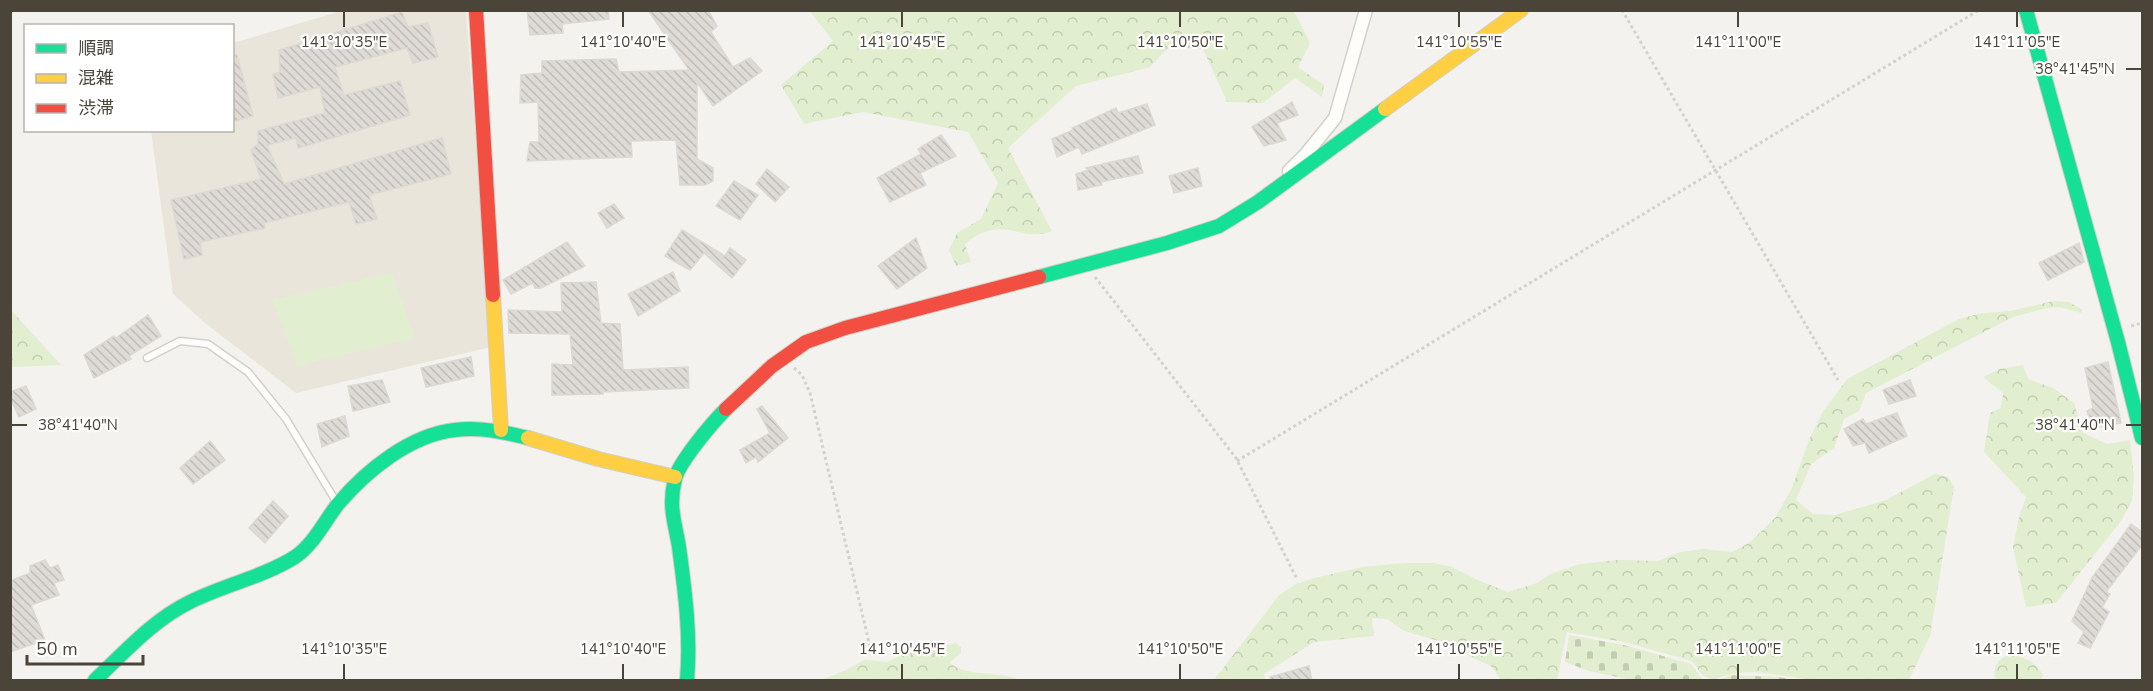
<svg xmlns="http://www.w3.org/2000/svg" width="2153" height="691" font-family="'Nunito Sans','Noto Sans JP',sans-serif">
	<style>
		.education { fill: #eae5da }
		.forest { fill: url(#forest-crowns) }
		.cemetery { fill: url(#cemetery-stones) }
		.pitch { fill: #e1eecf }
		.building { fill: url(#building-back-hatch); stroke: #dcd9d4; stroke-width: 1.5 }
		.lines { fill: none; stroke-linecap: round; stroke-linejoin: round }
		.lane-casing { stroke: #d2d0cb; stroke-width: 9 }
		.street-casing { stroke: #d2d0cb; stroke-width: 15 }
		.fast-casing { stroke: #d3cfc5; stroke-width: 16 }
		.slow-casing { stroke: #d3cfc5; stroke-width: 16 }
		.jam-casing { stroke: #d3cfc5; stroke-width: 16 }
		.path { stroke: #d3d2cc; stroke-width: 3; stroke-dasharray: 3 3; stroke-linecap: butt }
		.lane { stroke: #fdfdfc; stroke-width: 6 }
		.street { stroke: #fdfdfc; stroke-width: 12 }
		.fast { stroke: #16e098; stroke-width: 14 }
		.slow { stroke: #ffcf43; stroke-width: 14 }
		.jam { stroke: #f24e42; stroke-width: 14 }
		.ticks { fill: none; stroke: #4b4439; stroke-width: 2 }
		.ticks-label { font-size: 15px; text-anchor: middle; fill: #4b4439; stroke: #fff; stroke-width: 4.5; stroke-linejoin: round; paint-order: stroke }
	</style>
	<defs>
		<pattern id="forest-crowns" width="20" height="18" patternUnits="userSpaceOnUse" patternTransform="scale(1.5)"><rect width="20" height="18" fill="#e1eecf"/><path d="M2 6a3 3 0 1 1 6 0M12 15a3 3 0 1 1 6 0" fill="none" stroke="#c3cdb2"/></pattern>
		<pattern id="cemetery-stones" width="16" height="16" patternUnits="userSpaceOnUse" patternTransform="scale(1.5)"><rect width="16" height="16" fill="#e1eecf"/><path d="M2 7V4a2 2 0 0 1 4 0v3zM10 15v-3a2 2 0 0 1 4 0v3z" fill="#c3cdb2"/></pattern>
		<pattern id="building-back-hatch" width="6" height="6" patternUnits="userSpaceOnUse" patternTransform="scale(1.5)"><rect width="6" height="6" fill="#dedbd6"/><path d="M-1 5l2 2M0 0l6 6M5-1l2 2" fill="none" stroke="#c0bdb8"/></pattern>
	</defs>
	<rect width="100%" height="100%" fill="#f4f2ee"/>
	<path class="education" d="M341,11H466L491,347L296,393L205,323L173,294L151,131L232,130L233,43Z"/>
	<g class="forest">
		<path d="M809,10L1294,11L1310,43L1298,67L1324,85L1322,97L1295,78L1263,103L1227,102L1203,49L1169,47L1150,67L1076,86L1008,148L1052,231C1019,244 1003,212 965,244L971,262L956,266L949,250L957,233L981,219L998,183L968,132L863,112L804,124L781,85L833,41Z"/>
		<path d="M2053,301L2069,302L2083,310L2081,313L2060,307L2047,308L2013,317L1866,393L1859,411L1844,419L1834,448L1811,464L1796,500L1813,514L1835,515L1886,500L1935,474L1948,477L1954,487L1930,636L1909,680C1879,681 1850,681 1820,680C1783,679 1751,663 1714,680L1703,676L1692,661L1624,642L1567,632L1557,680L1500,679L1491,666L1473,658L1453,645L1404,631L1387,619L1372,618L1374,636L1314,642L1264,674L1265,680H1214L1279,595L1296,584L1314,578L1363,567L1404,563H1434L1452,567L1480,581L1508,592L1537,583L1550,574L1580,564L1617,560L1658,561L1680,552L1703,549L1732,552L1749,543L1775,518L1791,490L1809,440L1822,413L1847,379L1959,319L1982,313L2010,311Z"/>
		<path d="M11,310L61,365L11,367Z"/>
		<path d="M2023,365L2028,379L2053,388L2074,403L2083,433L2107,444L2130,440L2134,477L2132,501L2121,521L2056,603L2026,607L2013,547L2019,517L2026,497L1984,452L1990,413L2001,408L2003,393L1983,377L2000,369Z"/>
		<path d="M956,643L961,647V653L950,662C960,677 1003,671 1020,680H821L846,670L864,660L888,662L901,655Z"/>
		<path d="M2009,654C2025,657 2034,661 2043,675L2041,680H1995C1993,666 1997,660 2009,654Z"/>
	</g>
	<g class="cemetery">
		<path d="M1569,635L1624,645L1691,664L1702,679L1706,680H1633L1592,672L1565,662Z"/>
		<path d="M1731,675L1778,677L1798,680H1718Z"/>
	</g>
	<path class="pitch" d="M392,273L415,338L297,366L272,300Z"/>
	<g class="building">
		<path d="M527,10H608L609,19L562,24L563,33L530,35Z"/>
		<path d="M648,10H708L717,26L711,32L733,67L750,58L762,71L713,106L697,82V159L713,168V181L705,185H680L676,140L631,141L632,157L527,161L530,142H539L538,102L520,103L521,75L542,73V61L616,59L619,72L689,70Z"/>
		<path d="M402,12L408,27L428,23L438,57L413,63L407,48L335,67L344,95L400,81L410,115L298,148L296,138L267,145L284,184L442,138L451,174L369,195L377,219L356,224L349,202L264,223L265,228L200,242L202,255L184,259L171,200L261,179L251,150L258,144V131L325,113L320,87L278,98L273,74L280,72L279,50Z"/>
		<path d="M232,55H237L253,116L232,122Z"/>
		<path d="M1292,102L1298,115L1277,123L1286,140L1264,146L1252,127Z"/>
		<path d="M1147,104L1155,125L1082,154L1079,147L1057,157L1052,139L1073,130L1072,128L1116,108L1118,113Z"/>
		<path d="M941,135L956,156L920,173L926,185L890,202L877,178L921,154L918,149Z"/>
		<path d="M1138,156L1143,173L1101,182L1102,185L1078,190L1076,174L1088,170L1086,168Z"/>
		<path d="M1198,168L1202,186L1174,193L1169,176Z"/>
		<path d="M767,169L789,187L775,202L756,184Z"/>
		<path d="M734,181L758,195L740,220L716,206Z"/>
		<path d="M614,204L624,218L607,228L598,213Z"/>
		<path d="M682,230L725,256L730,248L746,260L732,278L704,253L690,270L665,256Z"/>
		<path d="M916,238L927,268L897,289L878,266Z"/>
		<path d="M567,242L585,266L541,288H535L533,283L511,294L503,280Z"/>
		<path d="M2079,243L2084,262L2048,280L2039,263Z"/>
		<path d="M673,272L680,291L638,316L628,294Z"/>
		<path d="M596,282L601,323L620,324L623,370L688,367L689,388L603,392V394L552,395V364L573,365L570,334L509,333L508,310L562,312L561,283Z"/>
		<path d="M148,315L161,336L129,356L131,359L94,378L84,355L114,336L116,338Z"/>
		<path d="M471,357L474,376L426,387L421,368Z"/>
		<path d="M2108,362L2121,423L2093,428L2087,411L2093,408L2085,368Z"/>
		<path d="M382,380L390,402L353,411L348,386Z"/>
		<path d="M1910,380L1916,396L1889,404L1883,390Z"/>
		<path d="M26,386L36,409L19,417L10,397V392Z"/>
		<path d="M762,406L788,438L758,462L756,457L746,463L740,450L770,433L757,409Z"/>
		<path d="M1897,413L1907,436L1869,453L1865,443L1853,446L1844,429L1863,419L1866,424Z"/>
		<path d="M345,416L349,436L322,447L317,424Z"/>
		<path d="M210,441L225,460L193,484L180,468Z"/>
		<path d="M273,501L288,516L265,543L249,528Z"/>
		<path d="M2131,524L2142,532V545L2106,592L2110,594L2102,607L2109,612L2090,648L2078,643L2084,632L2072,621L2092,578Z"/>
		<path d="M45,560L50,568L58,565L64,580L54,583L59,595L31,605L45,640L10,652V581L30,573V566Z"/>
		<path d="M1309,666L1312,681H1271L1270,677Z"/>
	</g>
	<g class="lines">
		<defs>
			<path id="lane" d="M147,358L180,341L208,344L248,372L286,419L337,503"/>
			<path id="street" d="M1289,171L1306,154L1335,118L1366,10"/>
			<g id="fast">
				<path d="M2026,10L2118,342L2142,438"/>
				<path d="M1039,277L1167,243L1219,226L1258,202L1385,109"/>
				<path d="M95,680C125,652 153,620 190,602C224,585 263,577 295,557C314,544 324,522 338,504C367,470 410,435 455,430C480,427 504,432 528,438"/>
				<path d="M687,680C691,637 685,591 679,547C675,522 668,507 675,479C679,462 712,423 726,409"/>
			</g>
			<g id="slow">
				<path d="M1385,109L1521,10"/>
				<path d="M493,295L501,430"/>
				<path d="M528,438L598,459L675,477"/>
			</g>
			<g id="jam">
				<path d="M476,10L493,295"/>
				<path d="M726,409L772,366L806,342L845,328L1039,277"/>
			</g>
		</defs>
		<use href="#lane" class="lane-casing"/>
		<use href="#street" class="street-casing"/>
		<use href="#fast" class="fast-casing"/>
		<use href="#slow" class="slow-casing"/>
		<use href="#jam" class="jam-casing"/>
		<g class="path">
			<path d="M1622,10L1838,380"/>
			<path d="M1095,277L1236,458L1297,579"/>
			<path d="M2131,326L2142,323"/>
			<path d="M794,368L802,375L810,393L872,655"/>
			<path d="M1237,461L1979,10"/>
		</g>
		<use href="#lane" class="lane"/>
		<use href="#street" class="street"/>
		<use href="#fast" class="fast"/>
		<use href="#slow" class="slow"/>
		<use href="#jam" class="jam"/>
	</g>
	<path class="ticks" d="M344,12V27M623,12V27M902,12V27M1180,12V27M1459,12V27M1738,12V27M2017,12V27M2126,69H2141M12,425H27M2126,425H2141M344,664V679M623,664V679M902,664V679M1180,664V679M1459,664V679M1738,664V679M2017,664V679"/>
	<g class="ticks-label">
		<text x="344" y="47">141°10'35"E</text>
		<text x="623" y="47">141°10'40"E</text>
		<text x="902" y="47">141°10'45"E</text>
		<text x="1180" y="47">141°10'50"E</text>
		<text x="1459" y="47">141°10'55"E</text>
		<text x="1738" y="47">141°11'00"E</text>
		<text x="2017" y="47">141°11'05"E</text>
		<text x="2075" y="74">38°41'45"N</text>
		<text x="78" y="430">38°41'40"N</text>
		<text x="2075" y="430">38°41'40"N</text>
		<text x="344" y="654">141°10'35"E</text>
		<text x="623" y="654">141°10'40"E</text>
		<text x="902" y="654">141°10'45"E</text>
		<text x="1180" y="654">141°10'50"E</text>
		<text x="1459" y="654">141°10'55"E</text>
		<text x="1738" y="654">141°11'00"E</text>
		<text x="2017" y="654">141°11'05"E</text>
	</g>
	<rect width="2153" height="691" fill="none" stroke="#4b4439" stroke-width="24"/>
	<rect x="24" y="24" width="210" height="108" fill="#ffffff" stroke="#b7b4b0" stroke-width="1.5"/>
	<rect x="36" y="44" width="30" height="9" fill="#16e098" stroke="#b7b4b0" stroke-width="1.5"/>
	<text x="78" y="54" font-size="18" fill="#4b4439">順調</text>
	<rect x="36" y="74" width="30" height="9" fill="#ffcf43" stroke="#b7b4b0" stroke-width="1.5"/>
	<text x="78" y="84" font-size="18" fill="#4b4439">混雑</text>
	<rect x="36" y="104" width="30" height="9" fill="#f24e42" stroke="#b7b4b0" stroke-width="1.5"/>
	<text x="78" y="114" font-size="18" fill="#4b4439">渋滞</text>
	<path d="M27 655v9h116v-9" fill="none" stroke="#4b4439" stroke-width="3"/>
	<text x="36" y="655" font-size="18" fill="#4b4439" stroke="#ffffff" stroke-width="4.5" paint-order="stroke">50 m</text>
</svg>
